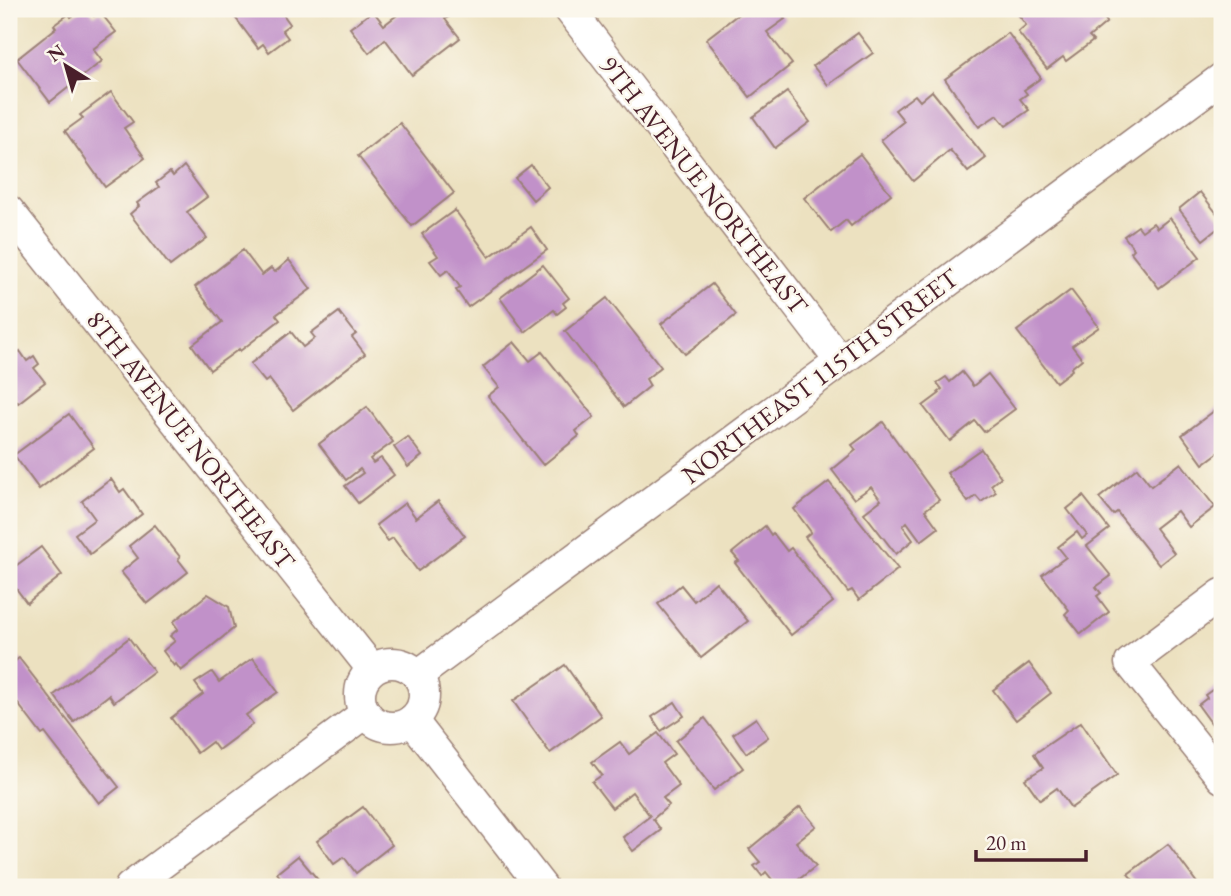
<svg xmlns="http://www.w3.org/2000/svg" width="1231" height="896" font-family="'EB Garamond',serif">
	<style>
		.building { fill: #c191c9 }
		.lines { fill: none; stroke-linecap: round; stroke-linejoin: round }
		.street-casing { stroke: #9b8076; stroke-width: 33 }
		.street { stroke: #fff; stroke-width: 30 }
		.labels { text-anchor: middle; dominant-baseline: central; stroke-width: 5; stroke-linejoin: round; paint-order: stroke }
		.street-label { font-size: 26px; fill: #4a1f2b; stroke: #fbf7ec }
	</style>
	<rect width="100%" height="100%" fill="#fbf7ec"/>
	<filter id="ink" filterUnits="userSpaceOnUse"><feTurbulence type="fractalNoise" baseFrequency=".0143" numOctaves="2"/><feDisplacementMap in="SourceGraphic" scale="14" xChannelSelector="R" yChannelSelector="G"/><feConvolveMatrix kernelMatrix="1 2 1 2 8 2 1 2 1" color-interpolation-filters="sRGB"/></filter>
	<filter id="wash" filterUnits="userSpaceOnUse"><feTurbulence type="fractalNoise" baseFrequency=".00686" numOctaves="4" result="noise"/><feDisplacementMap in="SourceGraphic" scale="28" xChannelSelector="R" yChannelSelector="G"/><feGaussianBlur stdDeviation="1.57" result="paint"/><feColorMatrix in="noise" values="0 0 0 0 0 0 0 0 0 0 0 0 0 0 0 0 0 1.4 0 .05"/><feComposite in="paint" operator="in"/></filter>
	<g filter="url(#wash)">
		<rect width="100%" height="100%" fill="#ece1c0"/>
		<g id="blocks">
			<g class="building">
				<path d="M83,9H89L94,16L100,12L116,32L93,49L102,61L50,102L17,59L56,28L54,25L69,14L71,17Z"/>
				<path d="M229,9H279L290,24L282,30L288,38L269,52L263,44L258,48Z"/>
				<path d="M405,9H447L452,15L445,19L460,38L412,75L385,39L369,53L350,28L373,11L384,25Z"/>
				<path d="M745,9H777L785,19L767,32L792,64L750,97L706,39Z"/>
				<path d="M1014,9H1097L1107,22L1089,37L1093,41L1066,61L1063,57L1047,69L1018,32L1026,25Z"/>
				<path d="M858,33L873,53L828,85L813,66Z"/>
				<path d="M1008,33L1041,78L1024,90L1027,94L1020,99L1029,110L1006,126L997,115L979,127L945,79Z"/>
				<path d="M932,91L986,158L968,172L950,150L913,181L881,140L904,121L895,110L915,95L920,101Z"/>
				<path d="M111,92L133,122L124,128L145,158L105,187L65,131L83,118L80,115Z"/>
				<path d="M787,92L810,122L775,148L753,117Z"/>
				<path d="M400,123L454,193L412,226L358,156Z"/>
				<path d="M860,154L891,194L851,226L846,220L831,232L804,198Z"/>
				<path d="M531,165L548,187L533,200L515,178Z"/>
				<path d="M184,166L207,197L187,212L207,238L170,266L130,214L139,206L137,203L159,187L156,183L170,172L173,176Z"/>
				<path d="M1200,192L1222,220V225L1203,240L1179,209Z"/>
				<path d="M455,210L489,257L531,227L547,250L468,307L456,290L460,287L448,270L441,275L430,261L438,256L422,234Z"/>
				<path d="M1170,218L1200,257L1159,288L1131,252L1134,249L1124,236L1138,226L1142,231L1153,223L1157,228Z"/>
				<path d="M243,250L262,275L271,268L275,272L289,260L311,289L276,315L280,320L240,351L239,349L210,370L192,345L222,322L195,287Z"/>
				<path d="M543,265L569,298L563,303L566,307L557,314L554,310L525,332L500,298Z"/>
				<path d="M712,284L736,315L685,354L661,324Z"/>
				<path d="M1071,290L1099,327L1072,346L1082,359L1071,368L1072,370L1056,382L1017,331Z"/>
				<path d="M607,298L661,367L646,379L650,386L624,407L565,331Z"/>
				<path d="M339,312L356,334L352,337L365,354L293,410L269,379L265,382L250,364L291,332L303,347L315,338L311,333Z"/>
				<path d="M514,342L530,361L542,352L594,417L576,431L579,436L543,465L488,396L499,387L483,367Z"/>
				<path d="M20,351L27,361L34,356L39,364L34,368L45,382L18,403L13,396L9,399V359Z"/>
				<path d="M962,372L973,386L988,374L1015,409L984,432L975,421L950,441L923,406L939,394L938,392L942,389L937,383L946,377L950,382Z"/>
				<path d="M1222,405V450L1203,464L1182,435Z"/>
				<path d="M367,407L393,442L370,459L373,463L381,458L394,475L358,503L345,486L363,473L360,469L346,480L319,444Z"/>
				<path d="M69,414L94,448L39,489L14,455Z"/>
				<path d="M883,422L939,500L925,510L938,528L921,541L907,522L903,526L913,540L896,554L864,513L881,500L871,487L854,499L832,470L856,450L852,445Z"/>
				<path d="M408,437L422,456L408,467L394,447Z"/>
				<path d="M981,449L1001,477L991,485L996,492L981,502L976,496L968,502L947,473Z"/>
				<path d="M1181,463L1215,507L1189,527L1177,511L1155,528L1174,553L1159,565L1117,512L1113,515L1099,498L1137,468L1151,486Z"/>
				<path d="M111,479L120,492L124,489L142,514L90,554L75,534L95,519L82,501Z"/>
				<path d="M829,482L898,569L859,600L852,590L848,592L805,537L811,532L794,509Z"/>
				<path d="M1083,496L1109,529L1087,546L1111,576L1096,587L1101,593L1097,596L1109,612L1081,634L1065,614L1069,610L1042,575L1066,557L1058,547L1077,532L1082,539L1087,535L1067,509Z"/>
				<path d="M438,501L465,536L418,571L393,538L388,541L376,525L405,503L416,518Z"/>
				<path d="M155,525L180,557L178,559L188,572L147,604L121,572L138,558L129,546Z"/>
				<path d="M765,526L771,535L773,533L787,551L791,548L833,602L791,635L735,563L739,561L732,553Z"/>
				<path d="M41,547L62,575L27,603L9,579V571Z"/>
				<path d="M716,582L748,621L701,658L658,604L681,585L694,601Z"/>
				<path d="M208,594L229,607L234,628L181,671L176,664L174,666L163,651L175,641L170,636L178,629L173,622Z"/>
				<path d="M129,638L154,672L114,702L109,695L74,722L54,695Z"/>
				<path d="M19,658L119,787L99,803L45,733L42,735L9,692V666Z"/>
				<path d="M253,658L278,692L246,715L253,724L218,750L212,742L197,753L171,718L203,694L195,683L212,672L219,682Z"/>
				<path d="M1029,663L1051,693L1016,720L993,690Z"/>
				<path d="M565,665L601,716L550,753L513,701Z"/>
				<path d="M1222,683V738L1198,705L1207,698L1205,695Z"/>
				<path d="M675,702L684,716L661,731L652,717Z"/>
				<path d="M705,718L743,768L714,790L676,741Z"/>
				<path d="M756,718L768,737L746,753L733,734Z"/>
				<path d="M1081,722L1117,775L1071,808L1057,788L1040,800L1025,779L1043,768L1034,754Z"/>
				<path d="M658,733L674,754L662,763L679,786L663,798L669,805L653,819L661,830L633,851L623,837L650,816L632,792L612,808L592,782L602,775L592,762L620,742L629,754Z"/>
				<path d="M363,807L392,845L356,873L344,857L334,864L317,841Z"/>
				<path d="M800,807L816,826L796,842L816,866L789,887H778L766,872L762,876L754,866L760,862L749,849Z"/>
				<path d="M1168,844L1200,887H1139L1128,874Z"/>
				<path d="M298,856L324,887H288L277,873Z"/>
			</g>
		</g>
	</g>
	<g filter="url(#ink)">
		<use href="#blocks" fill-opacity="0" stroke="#9b8076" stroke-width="2"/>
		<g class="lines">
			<defs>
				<g id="street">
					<path d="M569,9L840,361"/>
					<path d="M9,211L372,669"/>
					<path d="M1222,594L1130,663L1222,778"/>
					<circle cx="392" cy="695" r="32"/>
					<path d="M418,675L1222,78"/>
					<path d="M412,720L542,887"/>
					<path d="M130,887L366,713"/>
				</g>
			</defs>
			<use href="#street" class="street-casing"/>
			<use href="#street" class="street"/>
		</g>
	</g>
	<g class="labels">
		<g class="street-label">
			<text transform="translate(704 185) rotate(52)">9TH AVENUE NORTHEAST</text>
			<text transform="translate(820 376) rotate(-37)">NORTHEAST 115TH STREET</text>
			<text transform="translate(191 440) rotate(52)">8TH AVENUE NORTHEAST</text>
		</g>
	</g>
	<rect width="1231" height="896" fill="none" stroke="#fbf7ec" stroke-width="35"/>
	<g transform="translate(66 66) rotate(323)" stroke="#fbf7ec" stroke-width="5" paint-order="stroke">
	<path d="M0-5L12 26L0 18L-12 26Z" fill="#4a1f2b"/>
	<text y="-10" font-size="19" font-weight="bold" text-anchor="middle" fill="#4a1f2b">N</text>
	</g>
	<path d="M976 850v10h110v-10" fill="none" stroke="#4a1f2b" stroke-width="3.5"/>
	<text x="986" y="850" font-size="21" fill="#4a1f2b" stroke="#fbf7ec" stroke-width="5" paint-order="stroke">20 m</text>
</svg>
